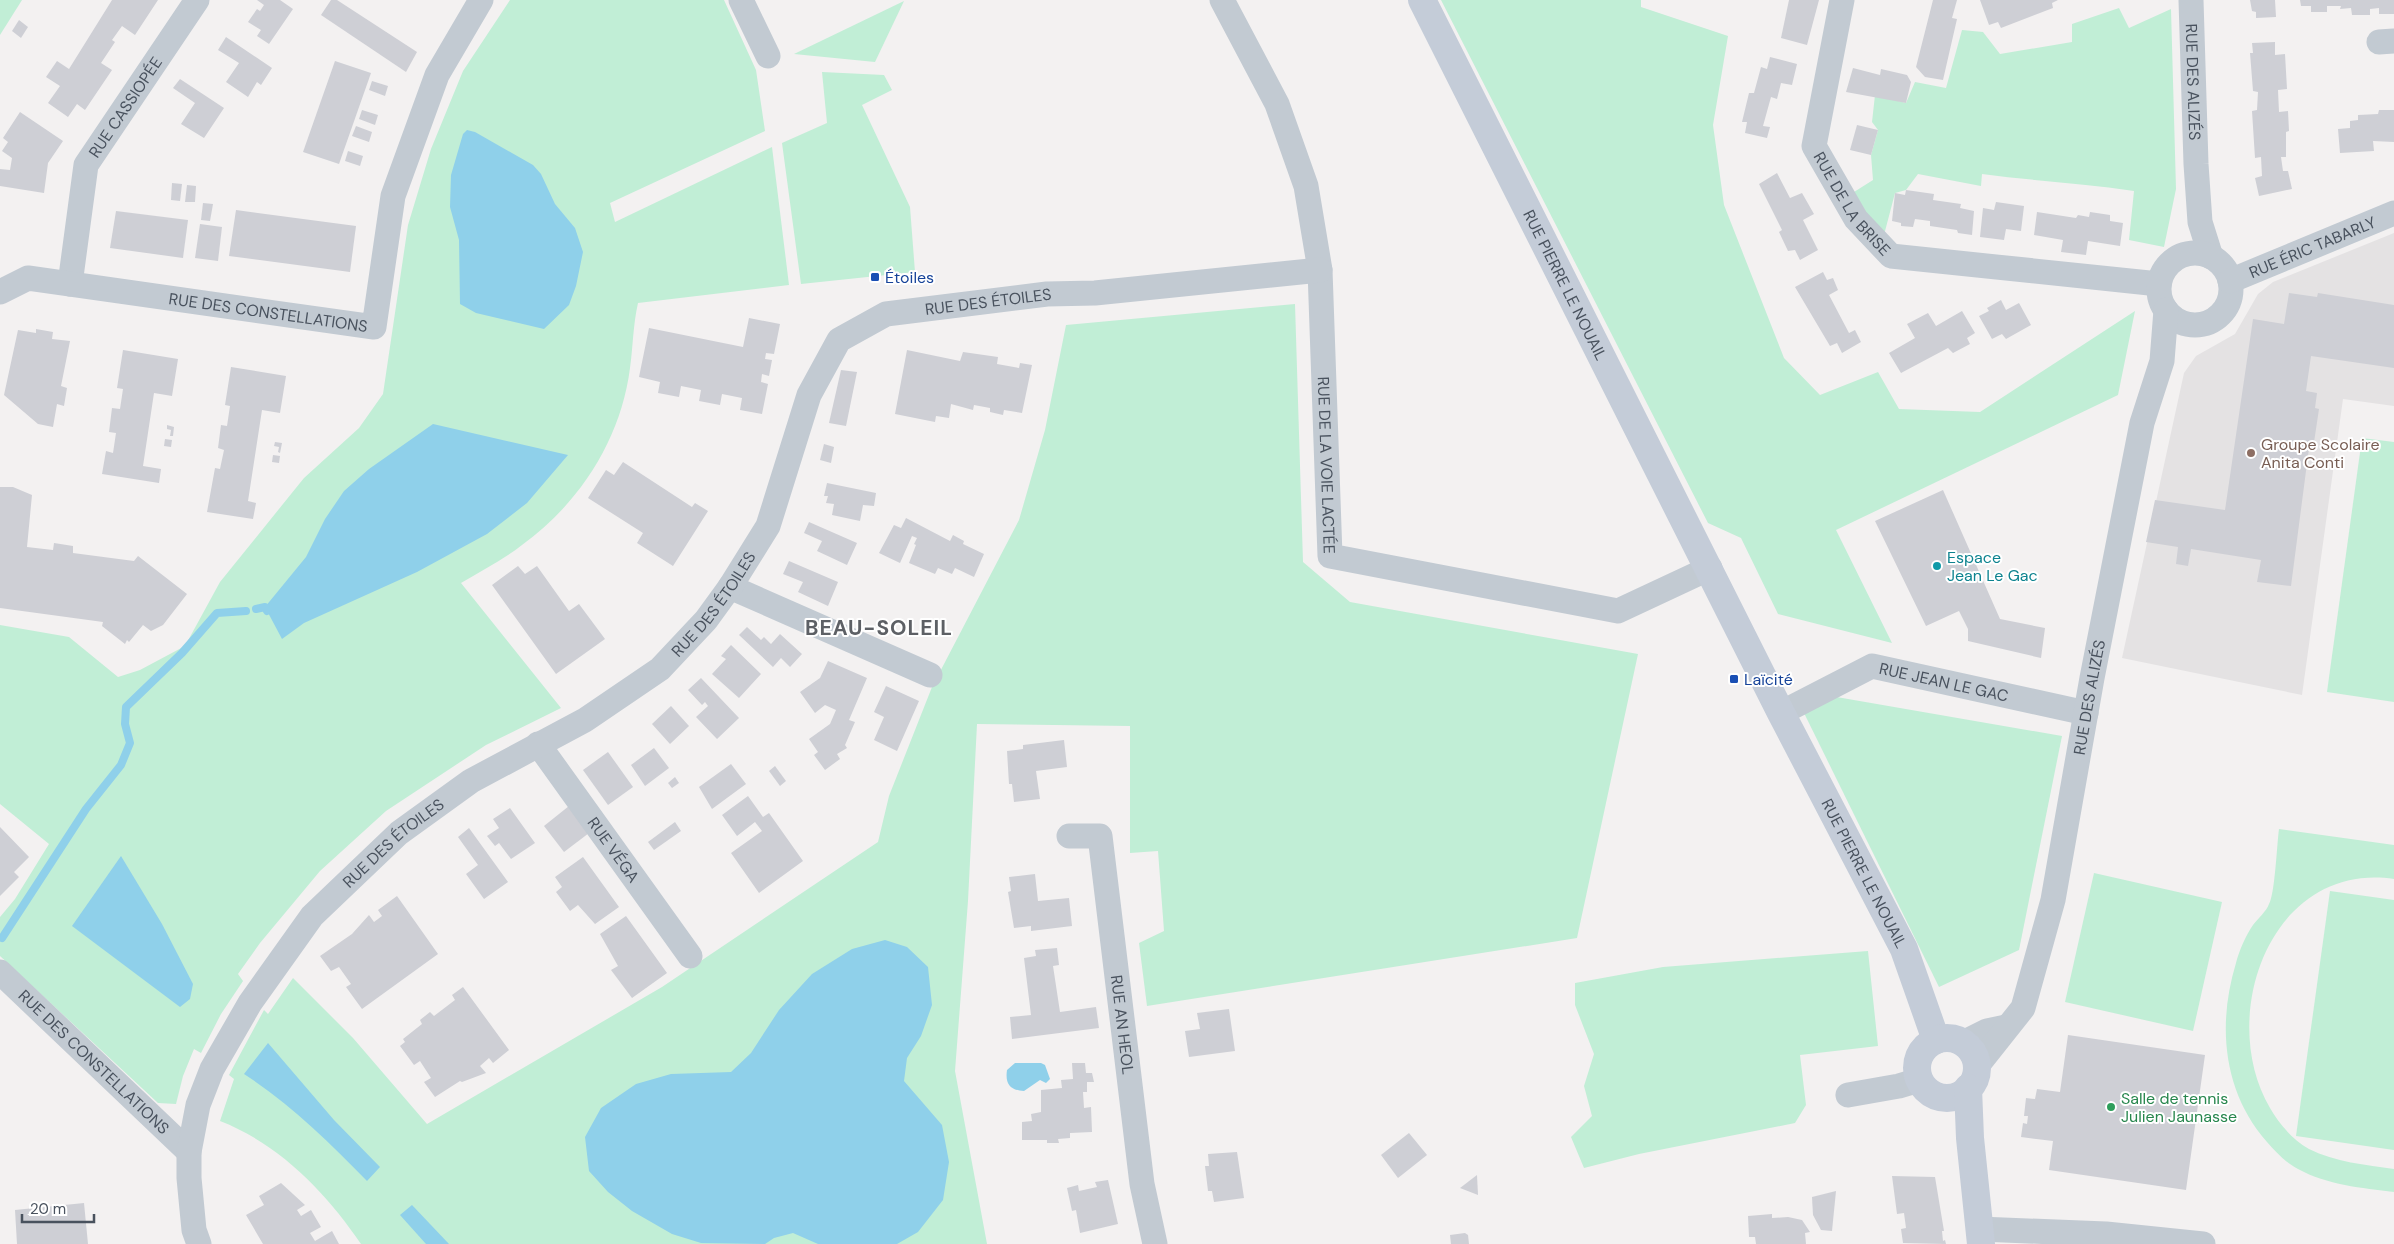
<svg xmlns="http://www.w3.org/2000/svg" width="2394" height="1244" font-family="'DM Sans',sans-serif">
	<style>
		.education { fill: #e4e2e3 }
		.green { fill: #c1eed6 }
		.water { fill: #8fd0ea }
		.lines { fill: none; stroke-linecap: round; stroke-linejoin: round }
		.stream { stroke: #8fd0ea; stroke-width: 8 }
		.building { fill: #cecfd5 }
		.street { stroke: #c2cad2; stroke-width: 25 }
		.secondary { stroke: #c4ccd8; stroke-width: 28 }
		.transit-dot { fill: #1a4fb4; stroke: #fff; stroke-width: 2 }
		.education-dot { fill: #8d6e63; stroke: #fff; stroke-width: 2 }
		.culture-dot { fill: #0f9aa8; stroke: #fff; stroke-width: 2 }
		.leisure-dot { fill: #2e9e5b; stroke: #fff; stroke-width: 2 }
		.labels { text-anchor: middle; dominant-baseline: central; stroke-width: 4; stroke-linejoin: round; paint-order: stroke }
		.street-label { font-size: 16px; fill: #49525e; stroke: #fff }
		.transit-label { font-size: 16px; fill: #164399; stroke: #fff; text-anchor: start }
		.education-label { font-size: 16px; fill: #785e54; stroke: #fff; text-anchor: start }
		.culture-label { font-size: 16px; fill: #0d838f; stroke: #fff; text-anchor: start }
		.leisure-label { font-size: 16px; fill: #27864d; stroke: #fff; text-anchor: start }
		.district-label { font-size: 21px; font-weight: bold; letter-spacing: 1px; fill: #5d6065; stroke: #fff }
	</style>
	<rect width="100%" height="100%" fill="#f3f1f1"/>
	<path class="education" d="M2394,233V406L2343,399L2302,695L2122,658L2184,373L2196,356L2235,334L2258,294L2273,282Z"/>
	<g class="green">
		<path d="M0,0H22L0,35Z"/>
		<path d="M510,0H724L756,70L765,131L610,203L615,222L772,147L789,285L638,303C633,325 633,346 630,368C621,439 580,503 522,545C503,560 481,571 461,583L561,708L486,745L386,811L320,871L260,943L238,974L243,981L221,1014L201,1053L194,1049L183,1076L176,1104L158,1103L0,956V917L15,899L49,844L0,804V625L69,637L118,677L140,670L185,646L220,582L304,478L359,428L383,394L408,225L431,149L463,71Z"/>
		<path d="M1441,0H1641V7L1728,36L1713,125L1724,205L1784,358L1820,395L1878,372L1899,409L1980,412L2135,311L2118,395L1836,530L1892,643L1778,614L1741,538L1708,523Z"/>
		<path d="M904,1L875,62L794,54Z"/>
		<path d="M2119,8L2129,28L2171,9L2176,189L2164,247L2129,240L2134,191C2084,183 2033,181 1982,174L1981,186L1918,174L1906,190L1895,193L1884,235L1867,214L1854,192L1873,180L1871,155L1878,130L1872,122L1875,95L1906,103L1915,82L1946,88L1962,30L1983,32L2000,54L2072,42V24Z"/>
		<path d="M822,72L884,75L892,90L862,105L910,207L915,272L801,284L782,143L827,123Z"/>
		<path d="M1295,304L1303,562L1350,602L1638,654L1577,938L1147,1006L1139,943L1164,931L1158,851L1130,853V726L977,724L968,901L955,1071L987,1244H361C326,1192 279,1144 220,1121L234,1079L229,1075L264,1010L268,1014L293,978L353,1038L427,1124L662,987L878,842L889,796L932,687L1019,520L1045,430L1066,325Z"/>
		<path d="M2362,438L2394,442V702L2327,692Z"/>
		<path d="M1825,695L2062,736L2019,950L1939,987L1804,713Z"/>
		<path d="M2279,829L2394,845V879C2271,861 2216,1016 2270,1108C2279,1124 2293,1140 2309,1149C2335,1162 2366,1165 2394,1169V1192C2362,1188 2327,1185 2298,1169C2286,1163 2276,1152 2267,1142C2223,1092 2217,1025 2236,963C2239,951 2246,935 2253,925C2258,918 2266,912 2269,904C2275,894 2277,843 2279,829Z"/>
		<path d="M2094,873L2222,902L2193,1031L2065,1002Z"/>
		<path d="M2330,891L2394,900V1150L2296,1136Z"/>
		<path d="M1868,951L1878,1046L1800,1055L1806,1105L1795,1123L1639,1154L1584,1168L1571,1137L1592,1116L1584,1086L1594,1054L1575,1005V983L1663,967Z"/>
	</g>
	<g class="water">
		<path d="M467,130L475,132L533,165L541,174L555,204L575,228L583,252L576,286L569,305L544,329L476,313L460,304L459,240L450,207L451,175L463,134Z"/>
		<path d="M433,424L568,455L527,503L487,534L417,572L304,623L282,639L265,607L306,557L325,519L344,491L369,469Z"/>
		<path d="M121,856L162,924L193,984L190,999L180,1007L72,926Z"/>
		<path d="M885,940L907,947L928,967L932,1005L921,1036L907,1058L904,1081L942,1125L949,1162L943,1200L918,1232L897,1244H818L793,1233L774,1238L765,1244L701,1243L672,1234L632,1211L608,1192L589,1171L585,1137L601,1108L636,1084L671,1074L731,1072L751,1053L779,1010L812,974L852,949Z"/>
		<path d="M268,1043L334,1120L380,1167L367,1181C328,1141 290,1104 244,1074Z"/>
		<path d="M1015,1063H1041L1045,1065L1050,1079L1046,1083L1040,1080L1024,1091C1010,1090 1005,1084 1007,1070Z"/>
		<path d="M412,1205L449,1244H426L400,1215Z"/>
	</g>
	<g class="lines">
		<g class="stream">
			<path d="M256,609L265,607L267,611"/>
			<path d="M2,938L86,809L121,765L130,743L125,724L126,707L182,653L217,613L246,611"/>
		</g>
	</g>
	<g class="building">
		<path d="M112,0H158L135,35L122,26L112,40L115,42L101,63L112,70L85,110L77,104L68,117L48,103L60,86L46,77L57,61L69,69Z"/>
		<path d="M257,0H280L293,9L269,44L257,36L261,30L248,22L257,9L260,11L264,5Z"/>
		<path d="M331,0H337L417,52L406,72L321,15Z"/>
		<path d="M1789,0H1819L1807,45L1781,38Z"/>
		<path d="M1933,0H1957L1952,18L1957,19L1943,80L1925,77L1916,67Z"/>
		<path d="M1980,0H2058L2052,3L2053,8L2001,28L1998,22L1989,25Z"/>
		<path d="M2250,0H2275L2276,17L2256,18V12L2252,11Z"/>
		<path d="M2300,0H2394V14H2379V8L2370,9V15H2352L2351,8L2340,9L2341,6H2327V12H2311V6H2301Z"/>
		<path d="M19,20L28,27L21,38L12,31Z"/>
		<path d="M226,37L272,68L261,85L257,82L248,97L226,82L239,63L218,50Z"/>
		<path d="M2275,42V55L2285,54L2287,89L2278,90L2279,112L2288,111L2289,131L2286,132V157H2281L2283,171H2288L2292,189L2259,196L2255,178L2262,176L2261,157L2255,158L2252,111L2257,110L2258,92L2253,91L2250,53H2253L2252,43Z"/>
		<path d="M1770,57L1797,64L1792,85L1781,83L1777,99L1771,97L1763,126L1770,127L1767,138L1745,133L1747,122H1742L1749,93H1754L1761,67L1767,69Z"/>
		<path d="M335,61L371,73L339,164L303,152Z"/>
		<path d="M1853,68L1880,75L1881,69L1907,75L1911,82L1906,103L1846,92Z"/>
		<path d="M180,79L224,108L204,138L181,124L195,103L173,88Z"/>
		<path d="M372,81L388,86L385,96L369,90Z"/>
		<path d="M362,110L378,115L375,125L359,119Z"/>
		<path d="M2379,110H2394V142L2373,141L2374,151L2340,153L2338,129L2350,128V121L2358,120V115L2378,114Z"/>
		<path d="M20,112L63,141L48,163L44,193L0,186V169L10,170L12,158L2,151L8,142L3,138Z"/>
		<path d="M1857,125L1878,130L1871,155L1850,150Z"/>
		<path d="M356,126L372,132L369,142L352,136Z"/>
		<path d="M348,151L363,156L360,166L345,161Z"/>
		<path d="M1777,173L1790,198L1802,193L1814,214L1803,220L1818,250L1800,260L1795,250L1788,251L1779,232L1782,230L1759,184Z"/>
		<path d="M172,183L182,184L180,201L171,200Z"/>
		<path d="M187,185L196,186L195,202H185Z"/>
		<path d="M1906,190L1934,194L1933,200L1961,204L1960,208L1974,211L1972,235L1958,233L1957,230L1930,226V221L1915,219L1913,227L1901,226V223L1892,221L1895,193L1905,195Z"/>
		<path d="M1996,202L2024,206L2021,231L2006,229L2004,240L1980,237L1983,208L1994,210Z"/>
		<path d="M203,203L213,204L210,221L201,220Z"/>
		<path d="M236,210L356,226L350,272L229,256Z"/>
		<path d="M116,211L188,220L183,258L110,248Z"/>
		<path d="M2037,212L2076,218L2078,215L2089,217L2090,212L2110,215V221L2123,223L2120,246L2088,241L2086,255L2061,252L2063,240L2034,235Z"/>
		<path d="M200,224L222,227L218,261L195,258Z"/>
		<path d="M1823,272L1827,280L1833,278L1838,290L1829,295L1849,333L1855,330L1861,342L1842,353L1837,343L1830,346L1795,287Z"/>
		<path d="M2289,293L2317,297L2318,293L2394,305V368L2311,356L2306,391L2317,393L2315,408L2319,409L2313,449L2309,448L2291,586L2257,582L2261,560L2191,549L2188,566L2176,564L2178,547L2146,542L2155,500L2225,510L2253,319L2284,324Z"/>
		<path d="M2001,300L2006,310L2019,303L2031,325L2006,339L2002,334L1992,339L1979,316L1989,311L1987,308Z"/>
		<path d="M1962,311L1975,333L1967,338L1970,344L1953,353L1948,348L1901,373L1889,353L1915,338L1907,324L1928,313L1936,326Z"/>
		<path d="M749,318L780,324L774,354L766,353L765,359L772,360L769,376L762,374L761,382L768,384L762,414L740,410L742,398L722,394L720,405L699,401L701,390L681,386L679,397L658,393L660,382L639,377L649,328L743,347Z"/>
		<path d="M36,329L53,332L52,339L70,341L61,386L67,388L64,406L57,404L53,427L38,424L4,395L18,330L36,333Z"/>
		<path d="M123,350L178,359L172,396L154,393L143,466L161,469L159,483L102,474L106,451L113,453L116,433L109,432L112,408L120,409L123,389L117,388Z"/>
		<path d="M907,350L960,361L963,352L998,357L997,364L1019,368L1020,363L1032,365L1022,413L1004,410L1003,415L990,412V408L974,405L973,410L951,404L949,418L936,416L935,422L895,414Z"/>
		<path d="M231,367L286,376L280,413L262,410L248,501L256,503L253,519L207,512L215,468L220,469L224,450L218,448L221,425L227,426L230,406L225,405Z"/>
		<path d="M841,370L857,372L846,426L829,423Z"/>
		<path d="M167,425L174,427L173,436H170L171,430L167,429Z"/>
		<path d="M165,439L172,440L171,447L164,446Z"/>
		<path d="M275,442L282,443L280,453L278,452L279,447L274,446Z"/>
		<path d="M824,444L834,447L831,463L820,460Z"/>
		<path d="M273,455L280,456L279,463L272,462Z"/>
		<path d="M623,462L692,507L695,503L708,511L673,566L637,543L643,533L588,498L606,470L614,475Z"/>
		<path d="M827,483L876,493L874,506L863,505L860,521L832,515L834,504L826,503L828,496H824Z"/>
		<path d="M0,487H13L32,495L27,547L53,550L54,543L73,546V553L134,561L138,556L187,594L163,625L151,631L143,625L129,642L127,640L125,644L102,626L103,622L0,608Z"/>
		<path d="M1943,490L2000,619L2045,628L2041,658L1968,641V629L1959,611L1926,626L1875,521Z"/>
		<path d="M906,518L950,541L953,535L964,541L963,544L984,554L974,577L955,568L952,574L938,568L935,574L909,563L916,545L914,544L917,538L912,536L900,563L879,553L894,525L901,528Z"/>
		<path d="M809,522L857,543L847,565L817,551L822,541L804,533Z"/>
		<path d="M789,561L838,582L828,606L798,592L803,582L783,574Z"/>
		<path d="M518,566L525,574L537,566L569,611L579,604L605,639L556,674L492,585Z"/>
		<path d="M747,627L761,640L764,637L771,644L780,634L802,654L790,667L781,658L773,667L739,635Z"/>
		<path d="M731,645L761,674L739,698L712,674L726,659L721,656Z"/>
		<path d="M828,661L867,678L849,720L855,722L845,745L847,748L837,754L840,759L825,770L814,755L818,752L809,739L830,724L836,710L825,705L815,713L800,692L820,678Z"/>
		<path d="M701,678L739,718L717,739L696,717L708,706L705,702L702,705L688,690Z"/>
		<path d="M886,686L919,701L897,751L874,740L884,717L874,712Z"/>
		<path d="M671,706L689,726L670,744L652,724Z"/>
		<path d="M1064,740L1067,767L1036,771L1040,799L1014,802L1012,784H1009L1007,751L1023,749V745Z"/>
		<path d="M654,748L669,768L645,786L631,765Z"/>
		<path d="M608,752L633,787L608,805L583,770Z"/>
		<path d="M731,764L746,784L712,809L699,787Z"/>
		<path d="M775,766L786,781L780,786L769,771Z"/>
		<path d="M675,777L679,783L672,788L668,783Z"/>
		<path d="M748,796L763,817L769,813L803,861L759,893L731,853L762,831L755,822L737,836L722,815Z"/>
		<path d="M569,806L589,833L564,852L544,826Z"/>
		<path d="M510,808L535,843L511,859L499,843L495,846L487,836L499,828L493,819Z"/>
		<path d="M675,822L681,831L654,850L648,842Z"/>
		<path d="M0,827L29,857L14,872L19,877L0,896Z"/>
		<path d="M469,828L508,882L484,899L466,874L478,865L458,837Z"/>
		<path d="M583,857L619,907L595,924L578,905L570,911L556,892L562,887L555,877Z"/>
		<path d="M1035,874L1038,901L1069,898L1072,926L1031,931V926L1014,928L1008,892L1011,891L1009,877Z"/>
		<path d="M397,896L438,954L362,1009L346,987L351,984L339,967L331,971L320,956L352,934L369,915L374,922L382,916L378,910Z"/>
		<path d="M626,916L667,973L632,998L611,970L618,966L600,934Z"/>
		<path d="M1057,948L1059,965L1053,966L1060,1012L1096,1007L1099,1028L1012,1039L1010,1017L1031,1015L1024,958L1036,956L1035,950Z"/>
		<path d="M463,987L509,1050L493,1063L489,1058L480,1066L486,1073L462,1082L460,1081L435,1097L424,1082L431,1078L420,1061L414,1065L400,1046L405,1042L403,1039L422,1024L420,1020L430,1012L434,1016L455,1000L452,995Z"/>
		<path d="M1229,1009L1235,1051L1189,1057L1185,1031L1200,1029L1197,1013Z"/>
		<path d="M2068,1035L2205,1055L2186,1190L2049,1170L2053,1141L2021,1137L2023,1123L2027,1124L2028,1116H2024L2026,1098L2035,1099L2037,1089L2060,1092Z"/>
		<path d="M1072,1063H1085L1086,1073H1092L1094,1082H1087V1092H1083L1084,1108L1091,1107L1092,1132L1070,1133V1138L1058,1139L1059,1143H1047V1140H1022V1122L1032,1121L1031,1114L1041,1112V1090L1062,1088L1061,1080L1073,1079Z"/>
		<path d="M1409,1133L1427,1155L1398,1178L1381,1155Z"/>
		<path d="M1237,1152L1244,1198L1214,1202L1212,1191H1208L1205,1166H1209L1208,1154Z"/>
		<path d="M1477,1175L1478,1195L1460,1188Z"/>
		<path d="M1892,1176L1935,1177L1944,1231H1942L1943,1241L1945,1240L1946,1244L1903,1243L1901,1229L1906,1228L1904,1213L1897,1214Z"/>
		<path d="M1108,1180L1118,1224L1080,1233L1076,1210L1072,1211L1067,1188L1078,1185L1079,1191L1097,1187L1095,1182Z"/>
		<path d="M281,1183L305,1205L297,1210L301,1216L311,1210L321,1227L310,1233L315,1241L332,1231L339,1244H263L246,1215L264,1205L259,1196Z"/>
		<path d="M1836,1191L1832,1231L1821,1230L1813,1215L1812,1197Z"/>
		<path d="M84,1203L88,1244H17L15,1210Z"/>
		<path d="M1772,1214V1218L1788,1217L1802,1220L1810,1232L1805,1233L1806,1244H1756L1755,1237H1749L1748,1216Z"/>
		<path d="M1465,1233L1468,1235L1469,1244H1451L1450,1235Z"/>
	</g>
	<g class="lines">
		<g class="street">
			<path d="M741,0L768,56"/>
			<path id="s1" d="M1222,0L1277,104L1306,186L1320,270L1330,556L1618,611L1710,568"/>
			<path id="s2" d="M1842,0L1814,146L1856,219L1891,256L2159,284"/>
			<path id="s3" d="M2191,0L2196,164L2200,222L2211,257"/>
			<path d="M2379,42L2394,41"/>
			<circle cx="2195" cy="289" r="36"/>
			<path id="s4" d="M2230,281L2394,213"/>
			<path id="s5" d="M70,284L86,165L197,0"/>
			<path id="s6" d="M0,292L28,278L374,327L393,196L437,75L481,0"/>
			<path d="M730,587L930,675"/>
			<path id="s7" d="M1781,713L1872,666L2086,713"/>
			<path id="s8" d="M538,744L690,956"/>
			<path id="s9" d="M1069,836H1100L1142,1184L1155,1244"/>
			<path id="s10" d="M0,972L189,1152"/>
			<path d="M1963,1043L1987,1031L2006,1027"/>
			<path id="s11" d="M1977,1066L2023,1008L2053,900L2092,678L2142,423L2162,361L2166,310"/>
			<path d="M1848,1095L1899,1086L1919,1080"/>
			<path d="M1979,1229L2106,1234L2203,1244"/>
			<path id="s12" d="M199,1244L194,1230L189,1178V1152L198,1105L212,1069L250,1003L312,916L399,833L471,781L585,720L660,669L706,620L730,587L768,526L809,395L839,340L886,314L1047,294L1095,293L1320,270"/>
		</g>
		<g class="secondary">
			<path id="s13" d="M1422,0L1781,713L1904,949L1936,1040"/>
			<circle cx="1947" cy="1068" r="30"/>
			<path d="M1968,1088L1970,1138L1981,1244"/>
		</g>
	</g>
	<g class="transit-dot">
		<rect x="870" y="272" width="10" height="10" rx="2.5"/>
		<rect x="1729" y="674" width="10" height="10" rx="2.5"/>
	</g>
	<circle class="education-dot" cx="2251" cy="453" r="5"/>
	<circle class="culture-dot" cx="1937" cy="566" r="5"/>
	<circle class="leisure-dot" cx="2111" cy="1107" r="5"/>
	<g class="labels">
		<g class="street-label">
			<text stroke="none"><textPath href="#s3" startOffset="82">RUE DES ALIZÉS</textPath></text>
			<text stroke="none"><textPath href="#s5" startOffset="190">RUE CASSIOPÉE</textPath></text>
			<text stroke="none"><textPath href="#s2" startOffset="218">RUE DE LA BRISE</textPath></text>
			<text stroke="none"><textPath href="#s4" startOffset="89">RUE ÉRIC TABARLY</textPath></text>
			<text stroke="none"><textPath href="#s13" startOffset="319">RUE PIERRE LE NOUAIL</textPath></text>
			<text stroke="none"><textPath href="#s12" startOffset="1328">RUE DES ÉTOILES</textPath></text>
			<text stroke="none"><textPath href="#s6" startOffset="274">RUE DES CONSTELLATIONS</textPath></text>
			<text stroke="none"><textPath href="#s1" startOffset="485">RUE DE LA VOIE LACTÉE</textPath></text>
			<text stroke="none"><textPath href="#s12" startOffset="876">RUE DES ÉTOILES</textPath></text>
			<text stroke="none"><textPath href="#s7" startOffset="176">RUE JEAN LE GAC</textPath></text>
			<text stroke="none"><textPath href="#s11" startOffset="392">RUE DES ALIZÉS</textPath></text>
			<text stroke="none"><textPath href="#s12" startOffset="472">RUE DES ÉTOILES</textPath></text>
			<text stroke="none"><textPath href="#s8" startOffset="130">RUE VÉGA</textPath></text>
			<text stroke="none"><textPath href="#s13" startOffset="979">RUE PIERRE LE NOUAIL</textPath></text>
			<text stroke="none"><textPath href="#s9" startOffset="221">RUE AN HEOL</textPath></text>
			<text stroke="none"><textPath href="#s10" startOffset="130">RUE DES CONSTELLATIONS</textPath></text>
		</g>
		<g class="transit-label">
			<text x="885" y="277">Étoiles</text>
			<text x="1744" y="679">Laïcité</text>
		</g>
		<g class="education-label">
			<text x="2261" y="444">Groupe Scolaire<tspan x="2261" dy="18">Anita Conti</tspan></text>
		</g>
		<g class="culture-label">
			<text x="1947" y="557">Espace<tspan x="1947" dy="18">Jean Le Gac</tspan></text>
		</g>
		<g class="leisure-label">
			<text x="2121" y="1098">Salle de tennis<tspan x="2121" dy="18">Julien Jaunasse</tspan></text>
		</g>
		<g class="district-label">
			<text x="879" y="628">BEAU-SOLEIL</text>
		</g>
	</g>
	<path d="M22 1214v8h72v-8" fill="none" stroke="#49525e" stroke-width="2.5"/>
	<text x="30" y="1214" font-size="15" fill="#49525e" stroke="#ffffff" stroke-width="4" paint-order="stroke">20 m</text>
</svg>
